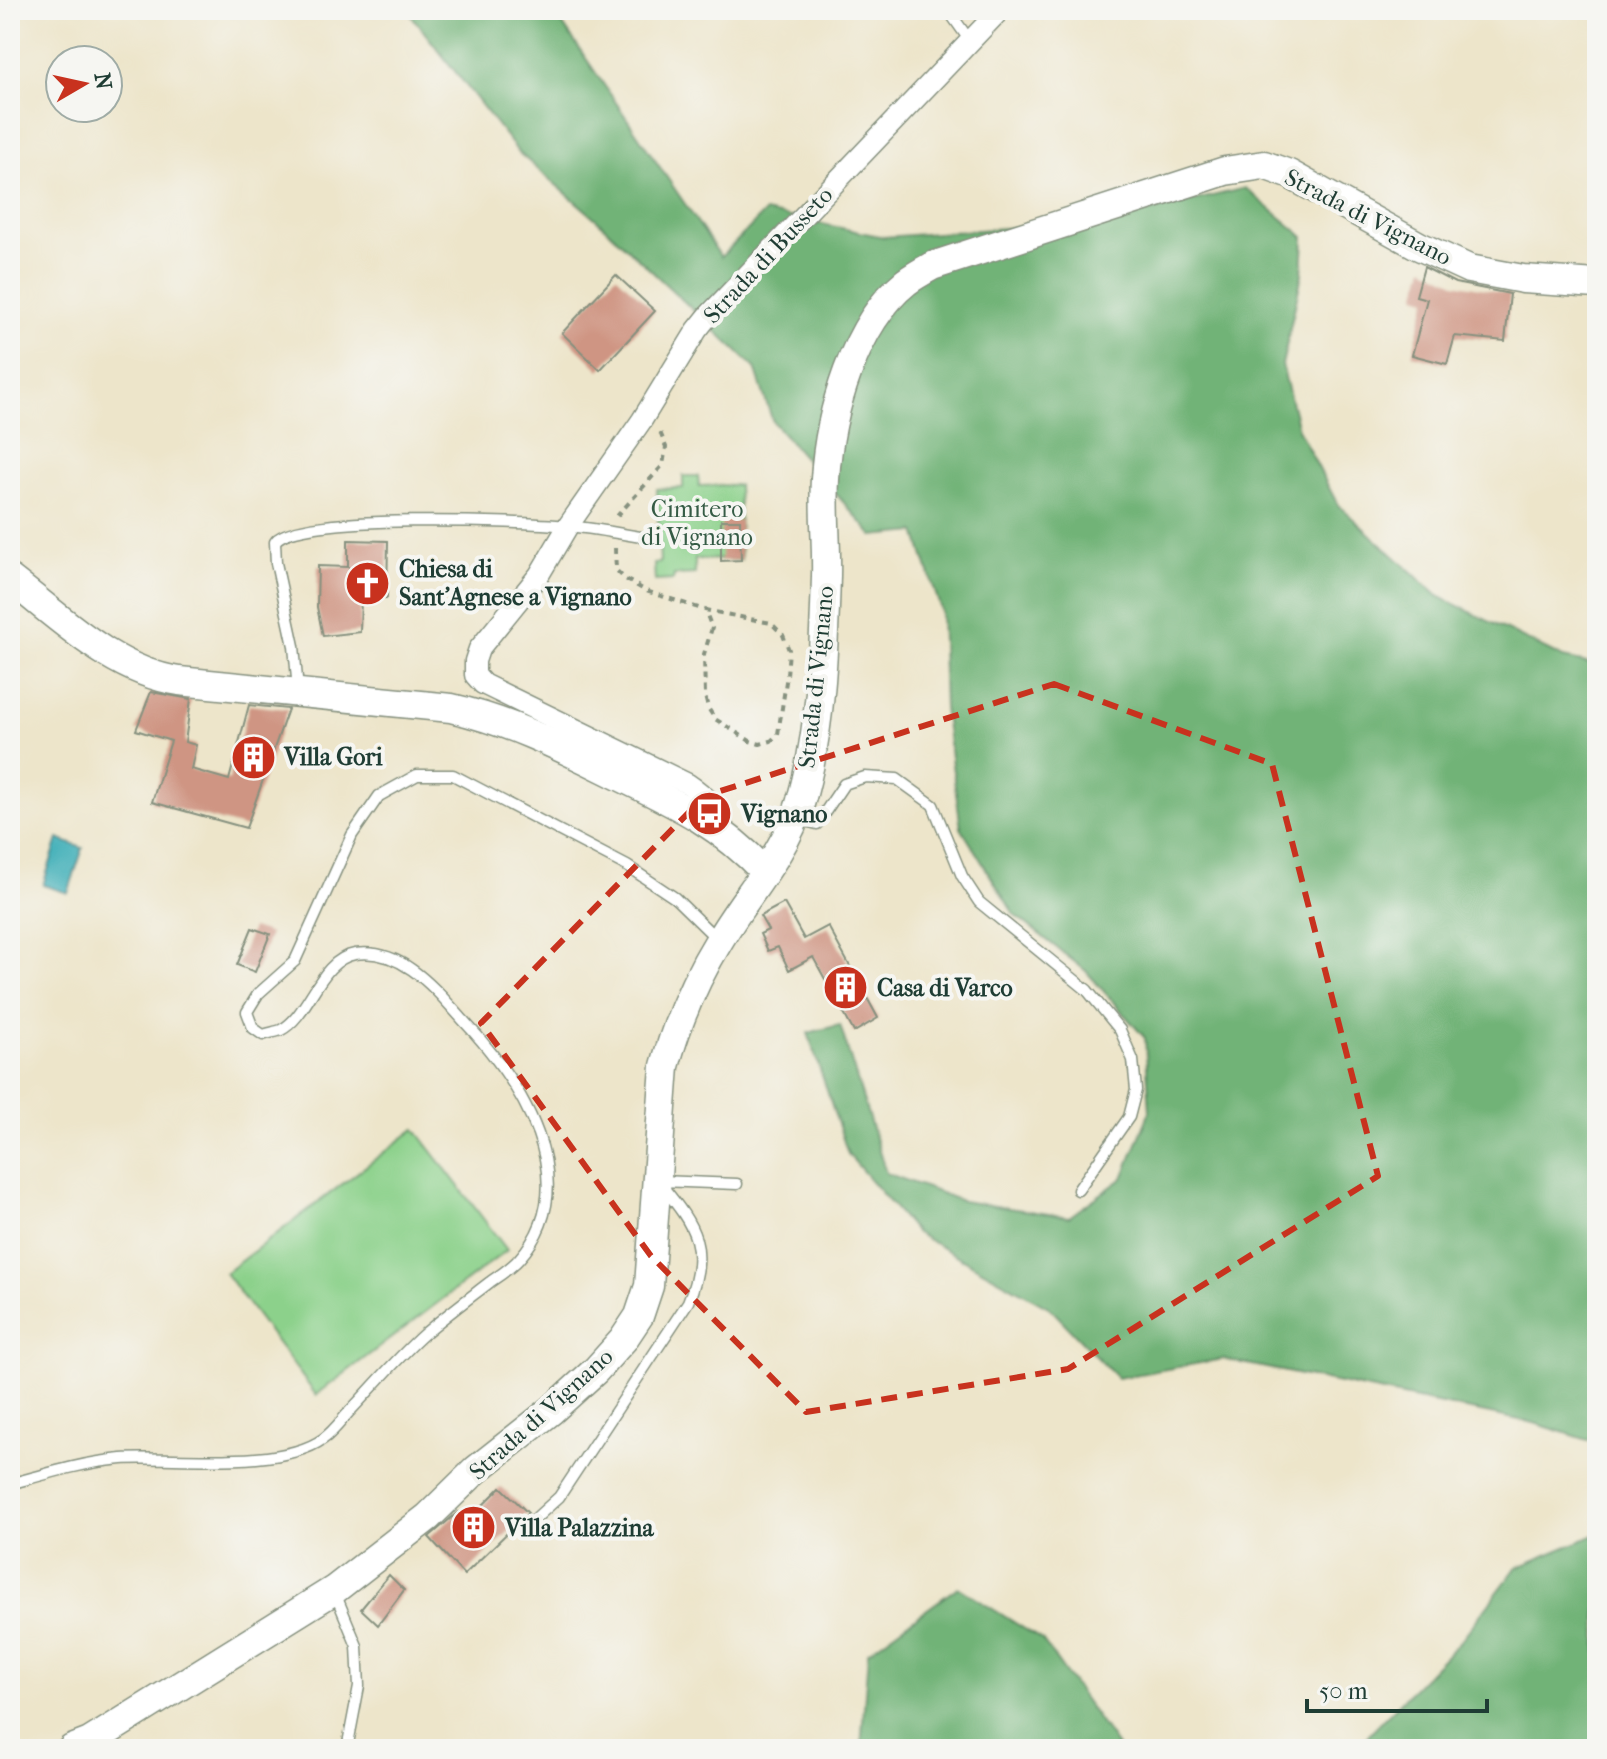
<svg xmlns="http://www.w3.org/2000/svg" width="1607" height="1759" font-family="'IM FELL French Canon',serif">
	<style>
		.green { fill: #8cd18b; stroke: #568760; stroke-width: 2 }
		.forest { fill: #71b377; stroke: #487856; stroke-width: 2 }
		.water { fill: #3daeb7; stroke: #2e7676; stroke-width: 2 }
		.building { fill: #cf9583 }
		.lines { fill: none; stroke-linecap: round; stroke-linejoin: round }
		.lane-casing { stroke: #86917f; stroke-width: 13 }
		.street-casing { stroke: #86917f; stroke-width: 23 }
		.secondary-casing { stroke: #86917f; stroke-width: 31 }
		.path { stroke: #86917f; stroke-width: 4; stroke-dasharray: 6 6; stroke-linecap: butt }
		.lane { stroke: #fff; stroke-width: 10 }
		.street { stroke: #fff; stroke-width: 20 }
		.secondary { stroke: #fff; stroke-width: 28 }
		.marked { fill: none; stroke: #c8321e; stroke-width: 6; stroke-dasharray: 16 10; stroke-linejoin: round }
		.labels { text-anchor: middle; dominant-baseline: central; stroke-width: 8; stroke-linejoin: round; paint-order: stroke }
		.street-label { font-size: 24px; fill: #1f3d34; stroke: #f6f6f2 }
		.park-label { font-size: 24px; fill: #355b45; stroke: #f6f6f2 }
		.poi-label { font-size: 24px; font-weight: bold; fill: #1f3d34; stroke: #f6f6f2; text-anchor: start }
	</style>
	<rect width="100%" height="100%" fill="#f6f6f2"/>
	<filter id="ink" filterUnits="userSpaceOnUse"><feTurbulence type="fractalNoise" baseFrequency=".0125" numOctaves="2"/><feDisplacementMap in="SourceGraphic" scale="16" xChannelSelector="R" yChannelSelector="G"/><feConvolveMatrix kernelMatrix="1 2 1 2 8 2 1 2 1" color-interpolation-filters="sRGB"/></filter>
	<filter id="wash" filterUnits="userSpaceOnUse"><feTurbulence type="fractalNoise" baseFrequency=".006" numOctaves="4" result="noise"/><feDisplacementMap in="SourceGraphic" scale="32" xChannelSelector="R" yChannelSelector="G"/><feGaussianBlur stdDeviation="1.8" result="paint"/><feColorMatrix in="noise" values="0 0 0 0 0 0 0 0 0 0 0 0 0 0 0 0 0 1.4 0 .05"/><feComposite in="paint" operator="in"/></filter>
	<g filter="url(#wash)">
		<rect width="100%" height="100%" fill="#ede5ca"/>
		<g class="green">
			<path d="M683,476H698L699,486L738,485L741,560L695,559V574L674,575L673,580L655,581L654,564L660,563L657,489L683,488Z"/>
			<path d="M415,1129L507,1250L316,1395L225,1273Z"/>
		</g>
		<g class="forest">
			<path d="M407,10H553L721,257L765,212L884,237L1114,220L1245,188L1304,237L1302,274L1282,365L1298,429L1338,505L1438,596L1563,658L1597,665V1443L1534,1423L1223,1359L1117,1378L1050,1308L916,1233L848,1154L808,1033L840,1025L886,1173L962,1201L1069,1217L1123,1178L1150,1111L1145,1038L1086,971L1014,914L961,828L944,708L941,610L916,532L873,536L773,422L755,368L596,219L519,153Z"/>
			<path d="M1597,1534V1749H1359L1369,1734L1461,1640L1516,1568Z"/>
			<path d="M958,1587L1042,1640L1119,1749H861L868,1652Z"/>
		</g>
		<path class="water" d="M58,839L83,848L68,893L43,885Z"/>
		<g id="blocks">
			<g class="building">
				<path d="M1424,267L1455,283L1510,294L1505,341L1455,336L1447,364L1412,355L1427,299L1416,296Z"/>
				<path d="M616,275L655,311L600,370L562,333Z"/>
				<path d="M721,520H740L741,560L721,561Z"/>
				<path d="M348,540L388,541L387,598H361L360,632L323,636L317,607L318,566L348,567Z"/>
				<path d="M151,692L191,699L185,742L196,745L191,769L229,780L249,705L288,709L246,828L152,802L171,741L136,730Z"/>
				<path d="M784,903L804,939L828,926L878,1018L854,1032L813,957L789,970L778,947L768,951L760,934L768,930L760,916Z"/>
				<path d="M252,928L270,934L255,972L237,965Z"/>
				<path d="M501,1487L528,1513L464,1575L429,1537L458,1512L467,1521Z"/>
				<path d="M389,1575L404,1590L378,1625L361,1609Z"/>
			</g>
		</g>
	</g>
	<g filter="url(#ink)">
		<use href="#blocks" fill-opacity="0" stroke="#86917f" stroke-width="2"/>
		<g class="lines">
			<defs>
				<g id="lane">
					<path d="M948,10L970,41"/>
					<path d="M298,690L294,646L276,563L275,542C290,512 527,522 567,526C594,528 620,534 647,538"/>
					<path d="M797,819L817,824L844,784L865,777L897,779L933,805L962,876L979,902L1087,990L1120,1030L1133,1060L1136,1090L1129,1117L1078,1190"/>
					<path d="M660,1181L737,1184"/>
					<path d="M10,1484C46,1474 84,1462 122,1459C175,1456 280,1470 323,1439C333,1432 341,1421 349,1412C373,1387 397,1358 424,1334C445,1316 468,1299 490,1282C500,1275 511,1268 519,1259C587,1182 520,1081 463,1020C435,989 402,947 355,954C319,960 310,1015 281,1030C276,1032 268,1033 263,1035L253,1028L247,1012L258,994L295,961L352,835L379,796L417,775H453L627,866L675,898L717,939"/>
					<path d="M526,1527L559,1497L688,1302C710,1250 696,1227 662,1186"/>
					<path d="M335,1593L357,1646L359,1686L347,1749"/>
				</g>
				<path id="street" d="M721,831C720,808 706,796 688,784L483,684L475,675V661L479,649L539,575L568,526L642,420L697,330L709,315L1000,10"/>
				<g id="secondary">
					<path d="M10,579C62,619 113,671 179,681L451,708C505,720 555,744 605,769C667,800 715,819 764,871"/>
					<path d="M72,1749L90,1742L334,1590L428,1517L476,1470L552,1410L596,1370L623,1340L639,1316L649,1286L665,1066C677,1022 696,978 720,939C746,895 785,853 800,804C821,734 824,649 826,576C827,544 823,511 825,479C829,414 854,324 906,282C914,276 923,271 932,266L1225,171L1264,165L1289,174L1419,246L1469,269L1523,279L1597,284"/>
				</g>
			</defs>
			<use href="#lane" class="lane-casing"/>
			<use href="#street" class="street-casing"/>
			<use href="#secondary" class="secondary-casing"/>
			<g class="path">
				<path d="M617,516L663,465L666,447L660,432"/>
				<path d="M615,548L616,570L625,579L646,591L705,610L771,623L783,635L789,650L787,675L778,734L771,741L760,744L750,741L715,719L708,708L705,696L704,654L712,628L705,610"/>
			</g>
			<use href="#lane" class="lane"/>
			<use href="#street" class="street"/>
			<use href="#secondary" class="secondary"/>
		</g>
	</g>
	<path class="marked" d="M1054,684L1272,764L1378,1176L1068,1369L806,1412L651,1256L481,1023L705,796Z"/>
	<defs>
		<symbol id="church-disc" viewBox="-11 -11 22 22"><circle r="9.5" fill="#c8321e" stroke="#f6f6f2"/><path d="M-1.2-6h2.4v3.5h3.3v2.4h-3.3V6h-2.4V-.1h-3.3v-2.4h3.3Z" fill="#fff"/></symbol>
		<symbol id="building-disc" viewBox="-11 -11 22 22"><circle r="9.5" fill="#c8321e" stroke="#f6f6f2"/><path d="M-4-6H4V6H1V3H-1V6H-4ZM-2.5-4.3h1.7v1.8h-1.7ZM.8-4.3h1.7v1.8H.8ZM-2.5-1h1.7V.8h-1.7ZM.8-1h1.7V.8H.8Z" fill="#fff"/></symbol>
		<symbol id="bus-disc" viewBox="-11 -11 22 22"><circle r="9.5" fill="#c8321e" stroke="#f6f6f2"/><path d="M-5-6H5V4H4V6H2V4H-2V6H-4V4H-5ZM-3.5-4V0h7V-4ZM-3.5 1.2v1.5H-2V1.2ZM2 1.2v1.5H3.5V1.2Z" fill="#fff"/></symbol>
	</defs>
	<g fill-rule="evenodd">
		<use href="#church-disc" x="342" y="558" width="51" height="51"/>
		<use href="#building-disc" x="228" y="732" width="51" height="51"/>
		<use href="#bus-disc" x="684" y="788" width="51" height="51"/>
		<use href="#building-disc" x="820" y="962" width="51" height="51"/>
		<use href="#building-disc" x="448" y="1502" width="51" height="51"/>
	</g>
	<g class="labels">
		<g class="street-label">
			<text transform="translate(1368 217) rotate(27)">Strada di Vignano</text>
			<text transform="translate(768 255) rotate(-47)">Strada di Busseto</text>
			<text transform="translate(816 677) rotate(-84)">Strada di Vignano</text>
			<text transform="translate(541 1414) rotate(-42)">Strada di Vignano</text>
		</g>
		<g class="park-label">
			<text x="697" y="509">Cimitero<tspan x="697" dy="28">di Vignano</tspan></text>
		</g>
		<g class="poi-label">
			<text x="399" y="569">Chiesa di<tspan x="399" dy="28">Sant'Agnese a Vignano</tspan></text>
			<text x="284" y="757">Villa Gori</text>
			<text x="741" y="814">Vignano</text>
			<text x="877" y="988">Casa di Varco</text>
			<text x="505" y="1528">Villa Palazzina</text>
		</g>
	</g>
	<rect width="1607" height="1759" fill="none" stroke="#f6f6f2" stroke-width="40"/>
	<g transform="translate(84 84) rotate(81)"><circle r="38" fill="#f6f6f2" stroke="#a0aca6" stroke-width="2"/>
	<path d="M0-6L14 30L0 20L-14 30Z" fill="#c8321e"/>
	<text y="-12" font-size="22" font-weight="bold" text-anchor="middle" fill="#1f3d34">N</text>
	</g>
	<path d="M1307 1699v12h180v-12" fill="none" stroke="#1f3d34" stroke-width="4"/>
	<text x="1319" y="1699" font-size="24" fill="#1f3d34" stroke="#f6f6f2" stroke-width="6" paint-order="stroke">50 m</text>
</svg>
